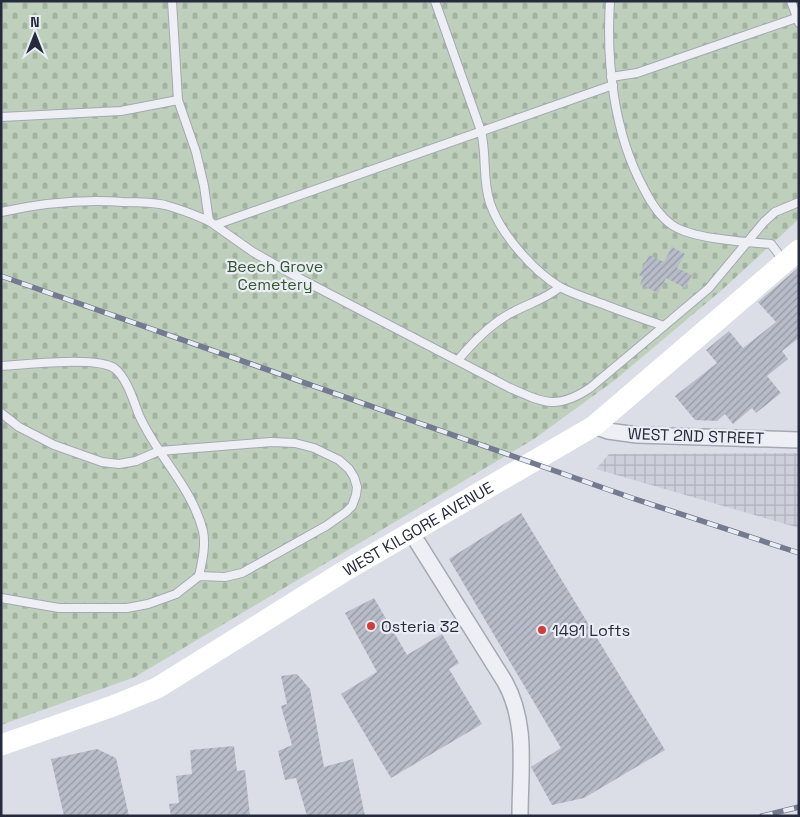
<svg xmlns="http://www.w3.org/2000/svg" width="800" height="817" font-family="'Space Grotesk',sans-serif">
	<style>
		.industrial { fill: url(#industrial-grid) }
		.cemetery { fill: url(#cemetery-stones) }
		.building { fill: url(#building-hatch) }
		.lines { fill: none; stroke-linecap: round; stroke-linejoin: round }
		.lane-casing { stroke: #a4a8b3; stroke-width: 10 }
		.street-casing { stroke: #a4a8b3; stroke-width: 18 }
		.lane { stroke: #eeeff4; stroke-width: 8 }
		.street { stroke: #eeeff4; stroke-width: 15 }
		.secondary { stroke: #fff; stroke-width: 21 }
		.rail-casing { stroke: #747a90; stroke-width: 5.5 }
		.rail { stroke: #eaedf4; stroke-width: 4; stroke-dasharray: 11; stroke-linecap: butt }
		.poi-dot { fill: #d03d3b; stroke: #eaedf4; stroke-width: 2 }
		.labels { text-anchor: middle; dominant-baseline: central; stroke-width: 4.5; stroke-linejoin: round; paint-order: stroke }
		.park-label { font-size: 16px; fill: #335832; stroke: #eaedf4 }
		.street-label { font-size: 16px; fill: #252a3c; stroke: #eaedf4 }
		.poi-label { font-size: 16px; fill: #252a3c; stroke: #eaedf4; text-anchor: start }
	</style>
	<defs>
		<pattern id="industrial-grid" width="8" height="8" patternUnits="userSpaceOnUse" patternTransform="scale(1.25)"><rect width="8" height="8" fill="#cdd0db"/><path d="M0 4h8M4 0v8" fill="none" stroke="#b0b3bd"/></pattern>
		<pattern id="cemetery-stones" width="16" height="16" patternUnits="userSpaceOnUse" patternTransform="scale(1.25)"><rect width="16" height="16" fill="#bed0bc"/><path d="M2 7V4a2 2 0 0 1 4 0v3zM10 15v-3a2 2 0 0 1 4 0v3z" fill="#a3b3a2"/></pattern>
		<pattern id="building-hatch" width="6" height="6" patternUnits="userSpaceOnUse" patternTransform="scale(1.25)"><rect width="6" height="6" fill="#b8bcc9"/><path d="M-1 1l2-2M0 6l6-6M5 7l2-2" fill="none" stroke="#9599a4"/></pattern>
	</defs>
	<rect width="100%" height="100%" fill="#dbdee6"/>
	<path class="industrial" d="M799,453V528L596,469L609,454Z"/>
	<path class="cemetery" d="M1,1H799V219L723,289L615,380L534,439L135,677L1,725Z"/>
	<g class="building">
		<path d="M672,247L685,254L677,268L692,275L685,288L666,278L658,293L640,284L643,277L639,275L649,255L664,262Z"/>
		<path d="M799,267V338L782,351L788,359L767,376L781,393L756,413L752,408L733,424L725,414L717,421L695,420L675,396L717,363L706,350L729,331L743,348L776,322L758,302Z"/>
		<path d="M521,513L665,750L584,798L552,805L531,767L561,748L449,559Z"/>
		<path d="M374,598L407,655L442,634L459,663L449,669L482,724L391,778L341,694L377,672L345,613Z"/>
		<path d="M297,674L310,689L324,767L353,759L365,816H307L296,778L285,780L278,751L292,745L281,706L287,704L281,676Z"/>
		<path d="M234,746L237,771L245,770L250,816H171L169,804L179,803L176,776L192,774L190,750Z"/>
		<path d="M97,749L116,758L129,816H64L51,759Z"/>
	</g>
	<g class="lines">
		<defs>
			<g id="lane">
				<path d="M172,1L178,100L196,152L204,186L209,221L253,252L299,278L510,388C544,403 557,410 590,388L664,326"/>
				<path d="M435,1L481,131C487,155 482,179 490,203C500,233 533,271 560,287C573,294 589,299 603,304C623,312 644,319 664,326L709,288L764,222L775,212L799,202"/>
				<path d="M610,1C606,63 614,134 644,189C651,203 659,216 672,225C692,239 746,242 771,244L784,261"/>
				<path d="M791,1L799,23"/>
				<path d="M611,77L637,73L799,17"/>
				<path d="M1,117L121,111L178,100"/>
				<path d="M1,212C42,203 82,199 123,202C137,202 152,202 165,205C180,209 195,215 209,221"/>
				<path d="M215,225L613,85"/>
				<path d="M458,360C473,342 491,323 513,312C530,303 544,300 560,287"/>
				<path d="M1,366C26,365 95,356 114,368C126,376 134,402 139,415C157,456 192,487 203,531C206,546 202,562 199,576"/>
				<path d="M1,413L19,427L54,445L102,462L119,464L136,461L159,451L271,442L295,443L314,448L339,460L349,469L354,477L357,487L356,495L352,506L346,512L326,526L242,573L225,577L199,576L176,594L148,604L127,608H59L1,598"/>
			</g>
			<g id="street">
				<path d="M594,426L608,431L637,435L799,440"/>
				<path d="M411,532L505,682C528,724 520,769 520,816"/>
			</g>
		</defs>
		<use href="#lane" class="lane-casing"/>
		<use href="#street" class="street-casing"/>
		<use href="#lane" class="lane"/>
		<use href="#street" class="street"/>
		<path class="secondary" id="s1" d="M1,745L113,706L157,688L343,572L594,426L799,250"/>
		<defs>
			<g id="rail">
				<path d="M1,276L632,498L799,553"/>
				<path d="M762,816L799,807"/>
			</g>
		</defs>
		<use href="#rail" class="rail-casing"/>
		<use href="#rail" class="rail"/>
	</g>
	<g class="poi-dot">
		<circle cx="371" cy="626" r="5"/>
		<circle cx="542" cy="630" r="5"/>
	</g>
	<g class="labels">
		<g class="park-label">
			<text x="275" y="266">Beech Grove<tspan x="275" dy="18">Cemetery</tspan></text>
		</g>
		<g class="street-label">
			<text transform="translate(696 436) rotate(2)">WEST 2ND STREET</text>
			<text stroke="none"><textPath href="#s1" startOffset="472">WEST KILGORE AVENUE</textPath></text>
		</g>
		<g class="poi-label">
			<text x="381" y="626">Osteria 32</text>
			<text x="552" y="630">1491 Lofts</text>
		</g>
	</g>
	<rect width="800" height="817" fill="none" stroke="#252a3c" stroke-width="5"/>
	<g transform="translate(35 35)" stroke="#eaedf4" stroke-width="4" paint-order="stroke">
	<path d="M0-4L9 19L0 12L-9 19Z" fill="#252a3c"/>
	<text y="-8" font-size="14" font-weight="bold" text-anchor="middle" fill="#252a3c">N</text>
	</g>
</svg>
